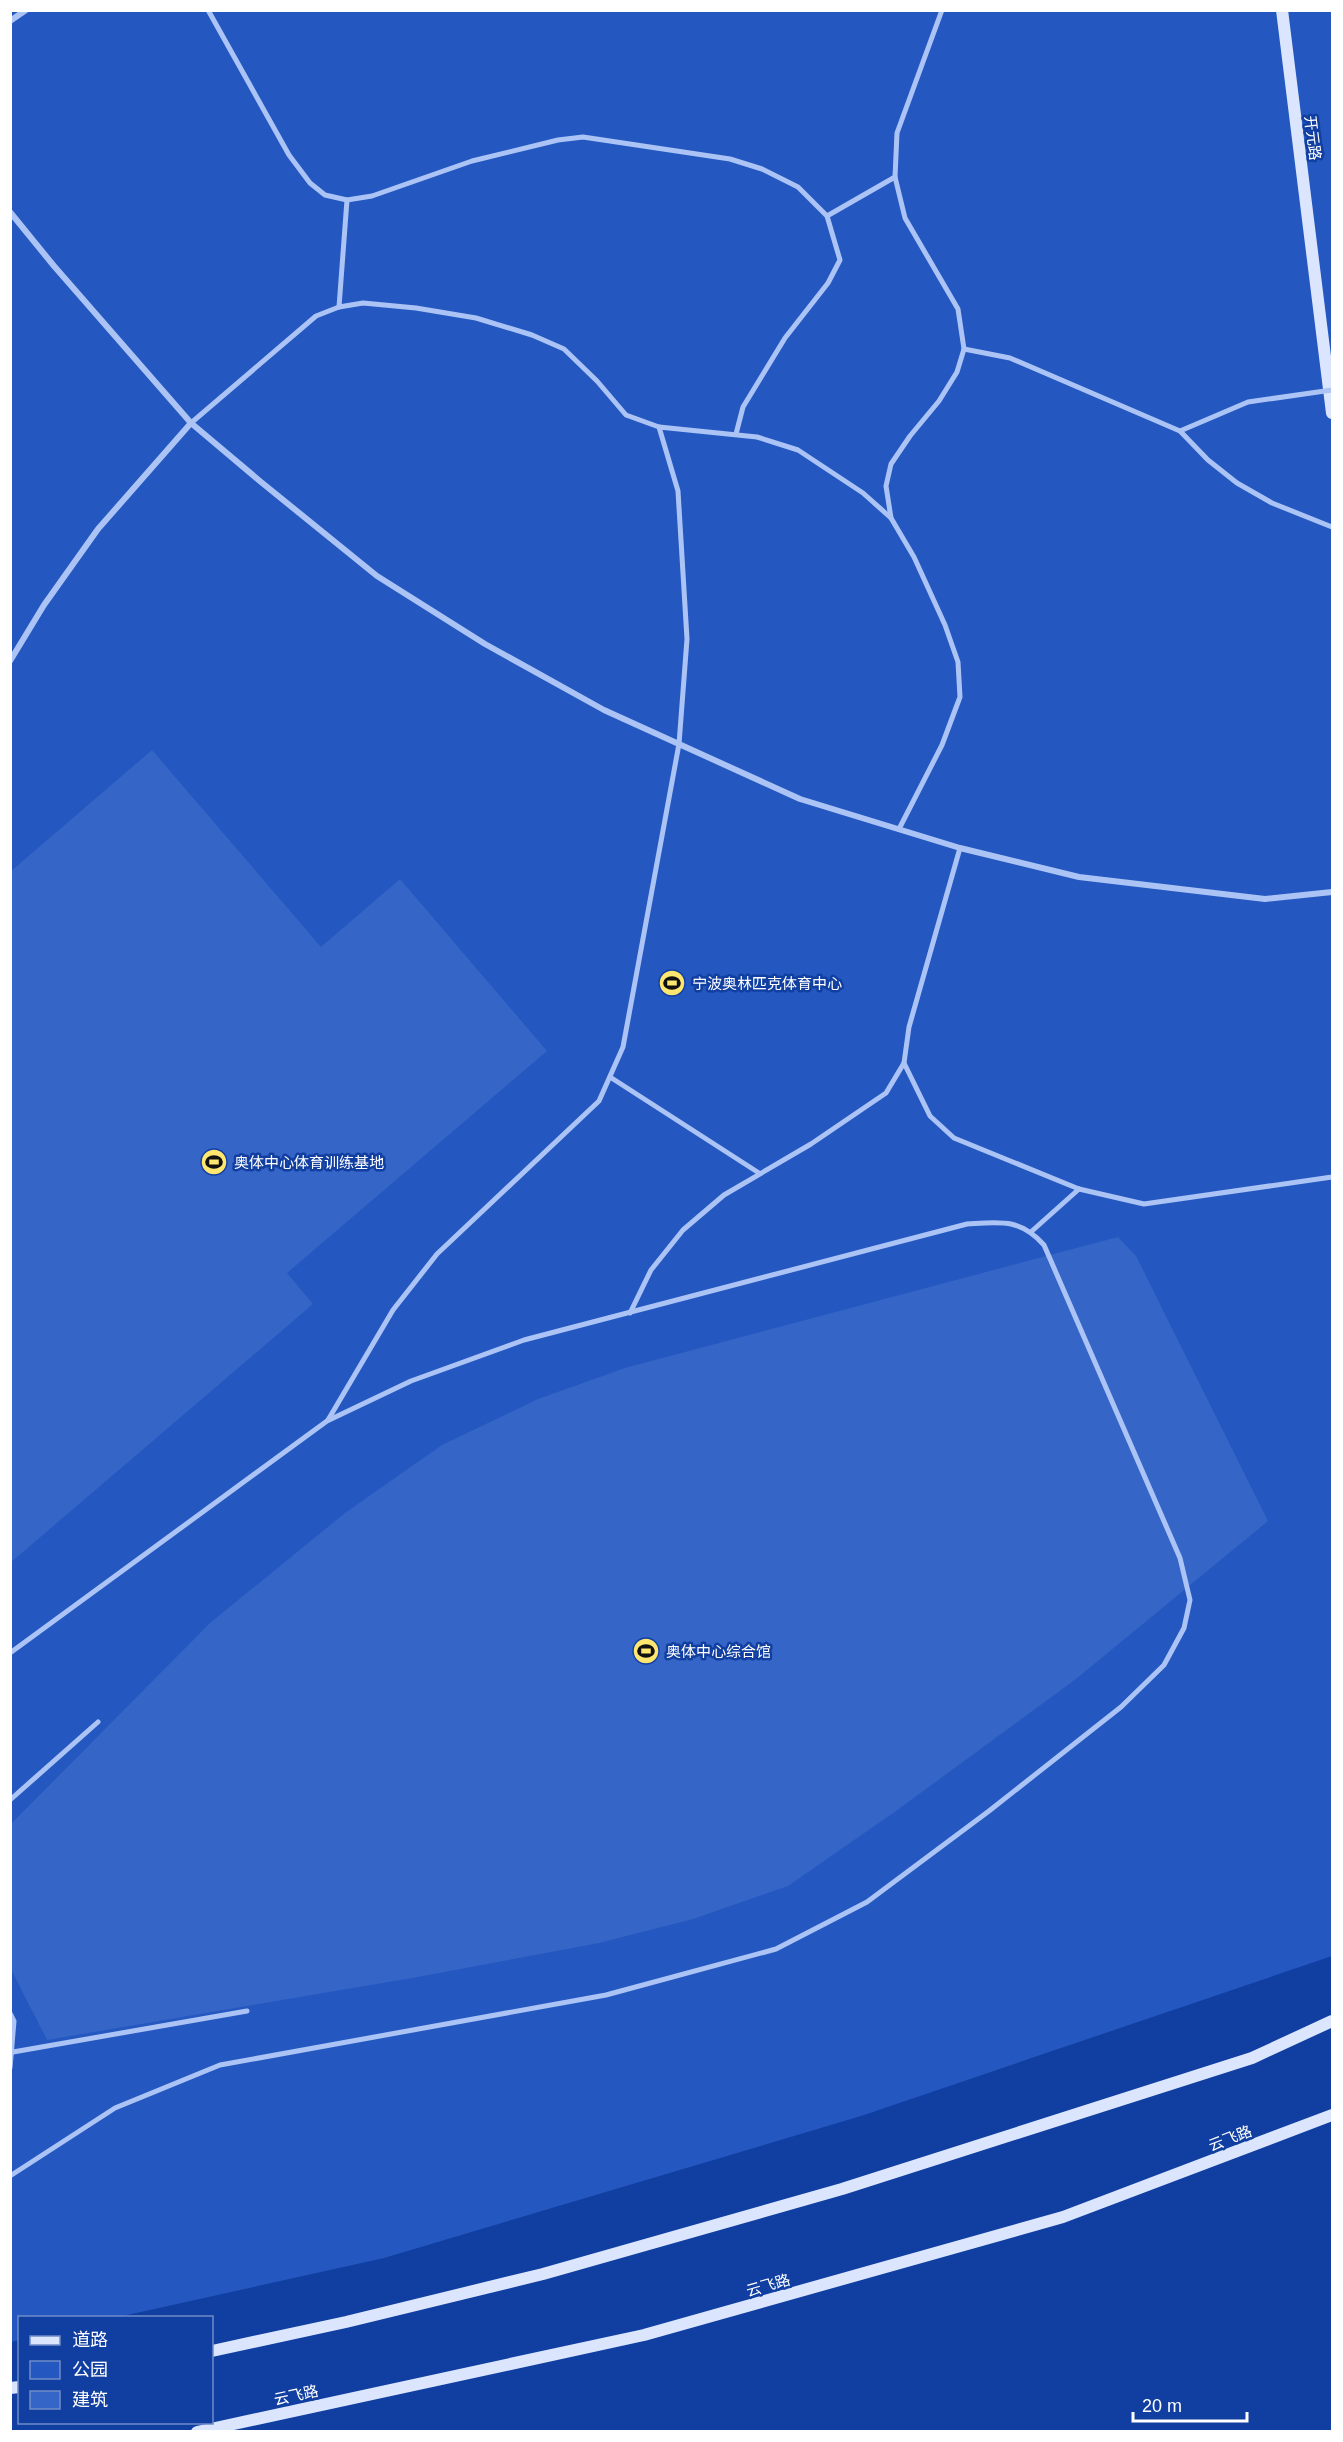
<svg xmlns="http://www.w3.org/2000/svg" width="1343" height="2442" font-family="Helvetica,'Noto Sans SC',sans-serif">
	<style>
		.green { fill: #2458c0 }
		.building { fill: #3565c6 }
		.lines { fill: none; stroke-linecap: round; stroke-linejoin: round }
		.pedestrian { stroke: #abc4f5; stroke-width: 5 }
		.minor { stroke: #abc4f5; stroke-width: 6 }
		.secondary { stroke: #dbe6fe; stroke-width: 12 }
		.pedestrian-bridge { stroke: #abc4f5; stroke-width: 5 }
		.labels { text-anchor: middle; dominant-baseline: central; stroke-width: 5; stroke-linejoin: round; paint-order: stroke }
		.street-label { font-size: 15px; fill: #fff; stroke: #113fa1 }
		.poi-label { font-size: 15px; fill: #fff; stroke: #113fa1; text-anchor: start }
	</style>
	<rect width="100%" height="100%" fill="#113fa1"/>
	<path class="green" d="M10,11H1332V1956L861,2116L384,2258L118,2317L20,2318L19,2340L11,2342Z"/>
	<g class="building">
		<path d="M152,750L321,947L400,879L547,1051L287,1273L313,1304L10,1563V872Z"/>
		<path d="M1118,1237L1136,1256L1268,1521L1076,1679L896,1811L788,1886L693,1919L599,1943L412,1978L47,2040L10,1967V1825L210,1623L345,1513L442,1445L538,1399L625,1368Z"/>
	</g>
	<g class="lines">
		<g class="pedestrian">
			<path d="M208,10L289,155L310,183L325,195L347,200L372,196L472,161L558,140L583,137L730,159L762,169L798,187L827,216L840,260L828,283L785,338L743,407L736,434"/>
			<path d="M827,216L895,177"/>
			<path d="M339,307L347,200"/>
			<path d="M964,349L1010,358L1180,431L1208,460L1237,483L1272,503L1332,527"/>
			<path d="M191,423L316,316L339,307L363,303L416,308L476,318L532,335L564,349L597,381L626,415L659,427L757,437L798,450L863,493L891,518L914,557L945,625L958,662L960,697L942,745L899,829"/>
			<path d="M891,518L886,486L891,464L910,436L939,401L957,372L964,349L958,309L905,218L895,177L897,133L942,10"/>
			<path d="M904,1063L930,1116L954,1138L1079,1189L1144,1204L1332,1177"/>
			<path d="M610,1077L759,1173"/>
			<path d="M1032,1231L1079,1189"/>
			<path d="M630,1313L651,1270L683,1230L724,1195L811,1144L886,1093L904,1063L909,1027L960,848"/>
			<path d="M328,1420L393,1310L437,1254L599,1101L623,1047L679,744L687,639L678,491L659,427"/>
			<path d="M10,1653L327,1421L411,1381L524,1340L967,1224C1000,1222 1020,1218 1044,1245L1180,1558L1190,1600L1184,1628L1164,1665L1121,1707L989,1811L867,1902L776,1949L606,1995L220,2065L115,2108L10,2176"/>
			<path d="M10,1800L98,1722"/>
			<path d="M10,2013L14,2021L10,2068"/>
			<path d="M13,2052L247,2011"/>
		</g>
		<g class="minor">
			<path d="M10,21L26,10"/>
			<path d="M10,212L54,266L191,423L261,482L377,576L485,644L604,710L800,799L960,848L1079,877L1265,899L1332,892"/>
			<path d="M10,661L44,605L98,529L191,423"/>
		</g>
		<g class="secondary">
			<path d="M1282,10L1332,413"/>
			<path d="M212,2351L346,2322L543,2274L842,2189L1252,2058L1332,2021"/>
			<path d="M10,2388L20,2387"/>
			<path d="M197,2432L644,2335L1063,2217L1332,2115"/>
		</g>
		<path class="pedestrian-bridge" d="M1180,431L1248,402L1332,390"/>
	</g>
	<defs>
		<symbol id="stadium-disc" viewBox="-11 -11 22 22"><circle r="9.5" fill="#ffe66f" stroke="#113fa1"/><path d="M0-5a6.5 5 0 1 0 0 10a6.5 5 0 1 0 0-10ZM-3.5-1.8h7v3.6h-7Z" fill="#111"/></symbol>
	</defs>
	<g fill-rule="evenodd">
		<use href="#stadium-disc" x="657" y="968" width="30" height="30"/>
		<use href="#stadium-disc" x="199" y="1147" width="30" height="30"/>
		<use href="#stadium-disc" x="631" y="1636" width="30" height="30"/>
	</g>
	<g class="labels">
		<g class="street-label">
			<text transform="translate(1313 138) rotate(83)">开元路</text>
			<text transform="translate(1230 2138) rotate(-21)">云飞路</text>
			<text transform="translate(768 2285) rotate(-16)">云飞路</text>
			<text transform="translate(296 2395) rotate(-12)">云飞路</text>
		</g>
		<g class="poi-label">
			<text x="692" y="983">宁波奥林匹克体育中心</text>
			<text x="234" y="1162">奥体中心体育训练基地</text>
			<text x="666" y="1651">奥体中心综合馆</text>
		</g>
	</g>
	<rect width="1343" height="2442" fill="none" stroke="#ffffff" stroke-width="24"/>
	<rect x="18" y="2316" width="195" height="108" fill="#113fa1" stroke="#708cc7" stroke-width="1.5"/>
	<rect x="30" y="2336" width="30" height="9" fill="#dbe6fe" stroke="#708cc7" stroke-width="1.5"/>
	<text x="72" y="2346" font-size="18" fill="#ffffff">道路</text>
	<rect x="30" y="2361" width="30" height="18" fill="#2458c0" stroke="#708cc7" stroke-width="1.5"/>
	<text x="72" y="2376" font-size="18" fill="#ffffff">公园</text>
	<rect x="30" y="2391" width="30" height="18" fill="#3565c6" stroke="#708cc7" stroke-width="1.5"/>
	<text x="72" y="2406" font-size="18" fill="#ffffff">建筑</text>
	<path d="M1133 2412v9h114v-9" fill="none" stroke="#ffffff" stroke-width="3"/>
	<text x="1142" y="2412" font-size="18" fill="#ffffff" stroke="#113fa1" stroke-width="4.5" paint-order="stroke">20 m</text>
</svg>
